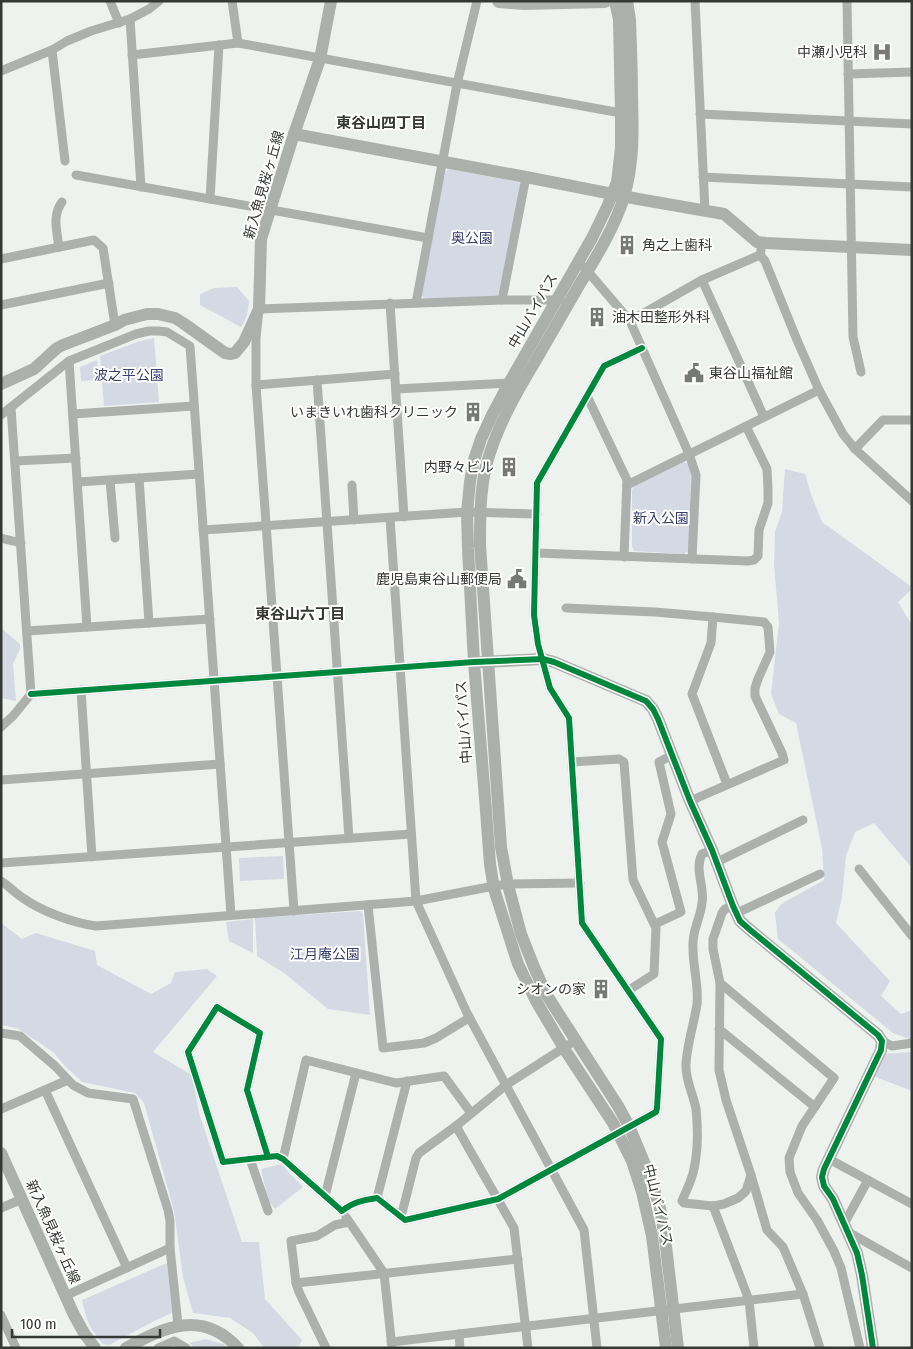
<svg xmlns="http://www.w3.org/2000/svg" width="913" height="1349" font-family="'Fira Sans Condensed','Noto Sans JP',sans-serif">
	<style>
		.green { fill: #d5d9e4 }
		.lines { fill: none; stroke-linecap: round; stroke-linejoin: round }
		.street { stroke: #adb1ad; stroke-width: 9 }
		.secondary { stroke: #acb0ac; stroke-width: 12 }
		.primary { stroke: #aeb3ae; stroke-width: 14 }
		.cycleway-casing { stroke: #fff; stroke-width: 9 }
		.cycleway { stroke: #00873e; stroke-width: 6 }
		.labels { text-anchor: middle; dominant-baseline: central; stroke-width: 4; stroke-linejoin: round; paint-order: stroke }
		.poi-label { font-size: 14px; fill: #353835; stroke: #fff; text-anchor: end }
		.street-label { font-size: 14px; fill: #353835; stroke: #fff }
		.park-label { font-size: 14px; fill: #383f6d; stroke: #fff }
		.neighbourhood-label { font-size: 15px; font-weight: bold; fill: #353835; stroke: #fff }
	</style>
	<rect width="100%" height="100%" fill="#eef2ee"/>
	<g class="green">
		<path d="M449,169L519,182L522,186L498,296L425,299L421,295L445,172Z"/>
		<path d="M237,287L249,301C248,311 247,319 241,327L200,305V294L214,288Z"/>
		<path d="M154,338L159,402L104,406L100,356L140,341Z"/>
		<path d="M97,360L99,380L81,381L80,367Z"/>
		<path d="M683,461L689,465L691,470L689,550L684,554L634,551L632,546V490L634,486Z"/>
		<path d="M785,469L805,474L811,494L822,522L912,587V589L898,602L912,625V868L874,823L855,832L846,856L842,897L836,923L890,981L881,996L901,1014L912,1010V1040L893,1033L778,939L775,913L781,904L824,880L822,848L796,723L779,714L771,694L779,623L774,564L775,532L782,512Z"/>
		<path d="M1,628L20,644V649L13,664L16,701L1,698Z"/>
		<path d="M283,856L284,879L240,881L239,858Z"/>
		<path d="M360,911L363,914L370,1015L328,1009L284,973L257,956L255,918Z"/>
		<path d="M253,919V953L229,941L226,922Z"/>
		<path d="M1,923L22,939L36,933L95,951L97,965L151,994L171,983L175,972L207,969L217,976L153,1052L192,1075L199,1113L242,1242H259L265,1299L302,1340L298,1348H264L253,1333L230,1318L193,1313L183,1277L174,1211L144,1103L135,1093L82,1082L65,1066L53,1052L17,1028L1,1025Z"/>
		<path d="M909,1052L912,1053V1091L873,1076L883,1054Z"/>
		<path d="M281,1164L303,1187L275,1209L268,1200L261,1169Z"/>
		<path d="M167,1263L172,1313L154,1321L109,1345L103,1344C89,1327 87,1322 82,1300Z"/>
		<path d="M205,1339L223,1344L228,1348H195L189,1343Z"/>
	</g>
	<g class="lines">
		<g class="street">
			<path d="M110,1L119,23"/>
			<path d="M232,1L238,43"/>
			<path d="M695,1L705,211"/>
			<path d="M847,1L853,337L861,372"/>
			<path d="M130,19L141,187"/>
			<path d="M52,50L65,161"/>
			<path d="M132,55L238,43L621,113"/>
			<path d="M1,71L52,50L67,41L91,31L130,19L149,9L159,1"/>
			<path d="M848,74L912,72"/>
			<path d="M700,114L912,124"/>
			<path d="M76,175L428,238"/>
			<path d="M703,177L912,187"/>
			<path d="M210,199L219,45"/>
			<path d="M59,247C57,232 52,215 62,202"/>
			<path d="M760,255L765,261L797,340L819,390L843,434L855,449L912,501"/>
			<path d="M1,259L94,240L103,248L115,325"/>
			<path d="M584,267L630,321L689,454L696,475L692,559"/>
			<path d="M702,280L764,417"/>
			<path d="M502,300L526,177"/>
			<path d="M390,303L404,517"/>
			<path d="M416,303L457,84L477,1"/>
			<path d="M1,305L109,283"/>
			<path d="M630,321L702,280L760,255L761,250"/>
			<path d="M69,361L87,627"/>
			<path d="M317,380L349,838"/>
			<path d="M256,385L395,374"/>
			<path d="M396,389L509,383L513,384"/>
			<path d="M587,396L627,480L624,557"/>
			<path d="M73,414L194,406"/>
			<path d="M1,415L69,361L136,334L149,331H159L167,332L190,346L231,915"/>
			<path d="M855,449L883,420H912"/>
			<path d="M15,461L76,458"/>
			<path d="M139,478L149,623"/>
			<path d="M110,480L115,538"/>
			<path d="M78,482L199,474"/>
			<path d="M352,485L354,520"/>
			<path d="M627,485L819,390"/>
			<path d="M390,518L416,901L467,1013L584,1230L597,1348"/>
			<path d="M203,530L467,512L537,514"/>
			<path d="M1,538L21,543"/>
			<path d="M536,553L748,561L754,560L758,556L759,530L768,503V489L767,469L746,426"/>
			<path d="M566,608L655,612L713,617L764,622L768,627L770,652L758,679L755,688V696L782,753L784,760L690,801"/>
			<path d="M713,617L711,643L692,694L727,784"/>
			<path d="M27,631L210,619"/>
			<path d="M81,690L92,857"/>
			<path d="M31,694L474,662"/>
			<path d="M1,727L13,716L31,694L11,408"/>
			<path d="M572,762L619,759L624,762L633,880L656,928L654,974L629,990"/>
			<path d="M1,780L220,764"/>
			<path d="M712,850L702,854C694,870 705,886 702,903C701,916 693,929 693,943C692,964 699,984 697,1004C694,1024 687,1044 686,1064C685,1080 693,1093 696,1109C698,1128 698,1150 694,1169C692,1180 686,1191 682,1201L684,1203L713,1206L724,1204L738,1198L746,1191L751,1175L726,1100L719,1070L720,983L713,949V939L722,913L725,909L733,906"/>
			<path d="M717,862L803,820"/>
			<path d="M1,863L411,834"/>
			<path d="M859,869L912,936"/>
			<path d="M1,881C9,886 15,893 23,898C41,911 73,923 96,926L416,901L494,886L508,884L580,883"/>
			<path d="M368,905L383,1048L424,1043L436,1038L469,1018"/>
			<path d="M294,911L256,385V338L259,309L502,300H560"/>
			<path d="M737,913L820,874"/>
			<path d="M655,924L681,912L662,842L671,814L659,762L672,755"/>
			<path d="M720,983L834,1078L802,1126L789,1158L790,1172L798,1193L817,1220L834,1251L841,1268L860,1348"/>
			<path d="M719,1029L815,1107"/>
			<path d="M1,1033L20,1036L55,1066L73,1085L88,1093L133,1099L168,1210L170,1221V1248L178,1325"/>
			<path d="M882,1041L892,1046L912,1043"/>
			<path d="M45,1090L127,1268"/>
			<path d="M1,1109L68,1080"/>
			<path d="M456,1126L514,1228L528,1348"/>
			<path d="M268,1157L247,1090L260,1033L217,1007L188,1052L223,1162L277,1156L283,1159L342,1211C353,1202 364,1200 377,1198L405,1220L498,1199L656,1112L657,1108L661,1039L582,923L569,718L550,688L538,644L534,615L537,483L604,366L642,348"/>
			<path d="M250,1159L268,1211"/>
			<path d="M283,1159L306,1060L396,1083L444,1076L471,1113"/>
			<path d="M829,1159L912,1204"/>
			<path d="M751,1175L767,1230L783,1247L803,1294L820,1348"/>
			<path d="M325,1196L356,1073"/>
			<path d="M377,1198L407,1081"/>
			<path d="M713,1206L749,1300L754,1348"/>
			<path d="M1,1208L22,1199"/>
			<path d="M346,1217L384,1273L392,1348"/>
			<path d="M401,1217L416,1158L419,1153L456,1126L506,1085L576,1040"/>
			<path d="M844,1224L868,1180"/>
			<path d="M848,1232L912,1268"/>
			<path d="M296,1283L518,1259"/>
			<path d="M65,1296L170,1248"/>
			<path d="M1,1315L16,1348"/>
			<path d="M459,1334L460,1348"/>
			<path d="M391,1342L803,1294"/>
			<path d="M158,1348L174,1341L186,1348"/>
			<path d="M326,1348L299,1292L296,1283L291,1241L317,1236L335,1225L349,1222"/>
		</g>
		<g class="secondary">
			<path d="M615,1L619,20L621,113V148L617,182L608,205L592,238L509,383L492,415L481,439L474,460L470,482L467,512L468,549L474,662L486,811L490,864L494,889L518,964L536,1001L565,1050L613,1123L632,1161L642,1192L652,1236L666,1348"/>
			<path d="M627,1L630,20C631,46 632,71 632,96C633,131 634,163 624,197C615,226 597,256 581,282C566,308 551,334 536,360C516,393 496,428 486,466C480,492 480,518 480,545L501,847L508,885L521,934L534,967L546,994L618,1106L629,1126L649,1174L660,1208L665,1238L678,1348"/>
			<path d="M294,134L526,177L638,199L724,214L757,242L766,243L912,250"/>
			<path d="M1,384L34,369L57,348L63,345L115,325L124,320L147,314H158L175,318L183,323L225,353L231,354L235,353L244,342L259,309L261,239L294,134L320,59L331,1"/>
			<path d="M482,662L543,659L554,662L646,701L653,709L658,719L690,801L712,850L733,906L740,921L749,929L878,1035L882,1041L881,1050L824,1169L822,1177L824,1186L833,1199L857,1253L862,1275L873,1348"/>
			<path d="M1,1153L74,1315L84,1333L95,1348"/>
			<path d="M126,1348C164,1327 202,1309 238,1348"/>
		</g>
		<path class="primary" d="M499,1L524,3L605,1"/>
		<defs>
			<g id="cycleway">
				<path d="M31,694L474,662L543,659L554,662L646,701L653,709L658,719L690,801L712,850L733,906L740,921L749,929L878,1035L882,1041L881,1050L824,1169L822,1177L824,1186L833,1199L857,1253L862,1275L873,1348"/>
				<path d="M268,1157L247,1090L260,1033L217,1007L188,1052L223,1162L277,1156L283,1159L342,1211C353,1202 364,1200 377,1198L405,1220L498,1199L656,1112L657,1108L661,1039L582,923L569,718L550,688L538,644L534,615L537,483L604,366L642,348"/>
			</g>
		</defs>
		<use href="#cycleway" class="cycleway-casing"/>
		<use href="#cycleway" class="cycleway"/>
	</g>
	<defs>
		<symbol id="hospital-bare" viewBox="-9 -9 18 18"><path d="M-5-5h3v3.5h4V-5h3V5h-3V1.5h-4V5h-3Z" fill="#767976" stroke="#fff" stroke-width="2.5" paint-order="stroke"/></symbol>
		<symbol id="building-bare" viewBox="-9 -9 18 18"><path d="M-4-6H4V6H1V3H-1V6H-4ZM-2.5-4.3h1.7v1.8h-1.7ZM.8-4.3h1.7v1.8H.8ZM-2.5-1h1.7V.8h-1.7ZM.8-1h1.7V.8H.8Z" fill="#767976" stroke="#fff" stroke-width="2.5" paint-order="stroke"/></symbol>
		<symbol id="civic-bare" viewBox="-9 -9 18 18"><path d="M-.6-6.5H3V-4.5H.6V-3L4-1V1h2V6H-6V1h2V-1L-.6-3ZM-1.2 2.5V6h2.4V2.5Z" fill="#767976" stroke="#fff" stroke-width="2.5" paint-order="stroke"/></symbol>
	</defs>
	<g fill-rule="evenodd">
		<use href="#hospital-bare" x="868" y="38" width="28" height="28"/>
		<use href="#building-bare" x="613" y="231" width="28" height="28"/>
		<use href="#building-bare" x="583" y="303" width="28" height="28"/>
		<use href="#civic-bare" x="680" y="359" width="28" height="28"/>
		<use href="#building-bare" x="459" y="398" width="28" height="28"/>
		<use href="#building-bare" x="495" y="453" width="28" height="28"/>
		<use href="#civic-bare" x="503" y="565" width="28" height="28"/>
		<use href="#building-bare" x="587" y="975" width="28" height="28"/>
	</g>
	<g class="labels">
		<g class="poi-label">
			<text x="867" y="52">中瀬小児科</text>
			<text x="642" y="245" text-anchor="start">角之上歯科</text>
			<text x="612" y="317" text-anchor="start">油木田整形外科</text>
			<text x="709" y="373" text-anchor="start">東谷山福祉館</text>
			<text x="458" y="412">いまきいれ歯科クリニック</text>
			<text x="494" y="467">内野々ビル</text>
			<text x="502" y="579">鹿児島東谷山郵便局</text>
			<text x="586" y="989">シオンの家</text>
		</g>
		<g class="street-label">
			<text transform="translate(264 185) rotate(-74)">新入魚見桜ヶ丘線</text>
			<text transform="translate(533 311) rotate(-60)">中山バイパス</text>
			<text transform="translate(464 722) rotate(-94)">中山バイパス</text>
			<text transform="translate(658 1205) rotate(76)">中山バイパス</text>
			<text transform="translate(53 1232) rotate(66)">新入魚見桜ヶ丘線</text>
		</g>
		<g class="park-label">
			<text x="472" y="238">奥公園</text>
			<text x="129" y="375">波之平公園</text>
			<text x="661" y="518">新入公園</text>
			<text x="325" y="954">江月庵公園</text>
		</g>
		<g class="neighbourhood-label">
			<text x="381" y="123">東谷山四丁目</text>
			<text x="300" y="614">東谷山六丁目</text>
		</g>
	</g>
	<rect width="913" height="1349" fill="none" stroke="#353835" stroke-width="5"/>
	<path d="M12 1329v8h148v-8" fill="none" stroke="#353835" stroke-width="2.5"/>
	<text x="20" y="1329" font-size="15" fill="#353835" stroke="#ffffff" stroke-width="4" paint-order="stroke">100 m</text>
</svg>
